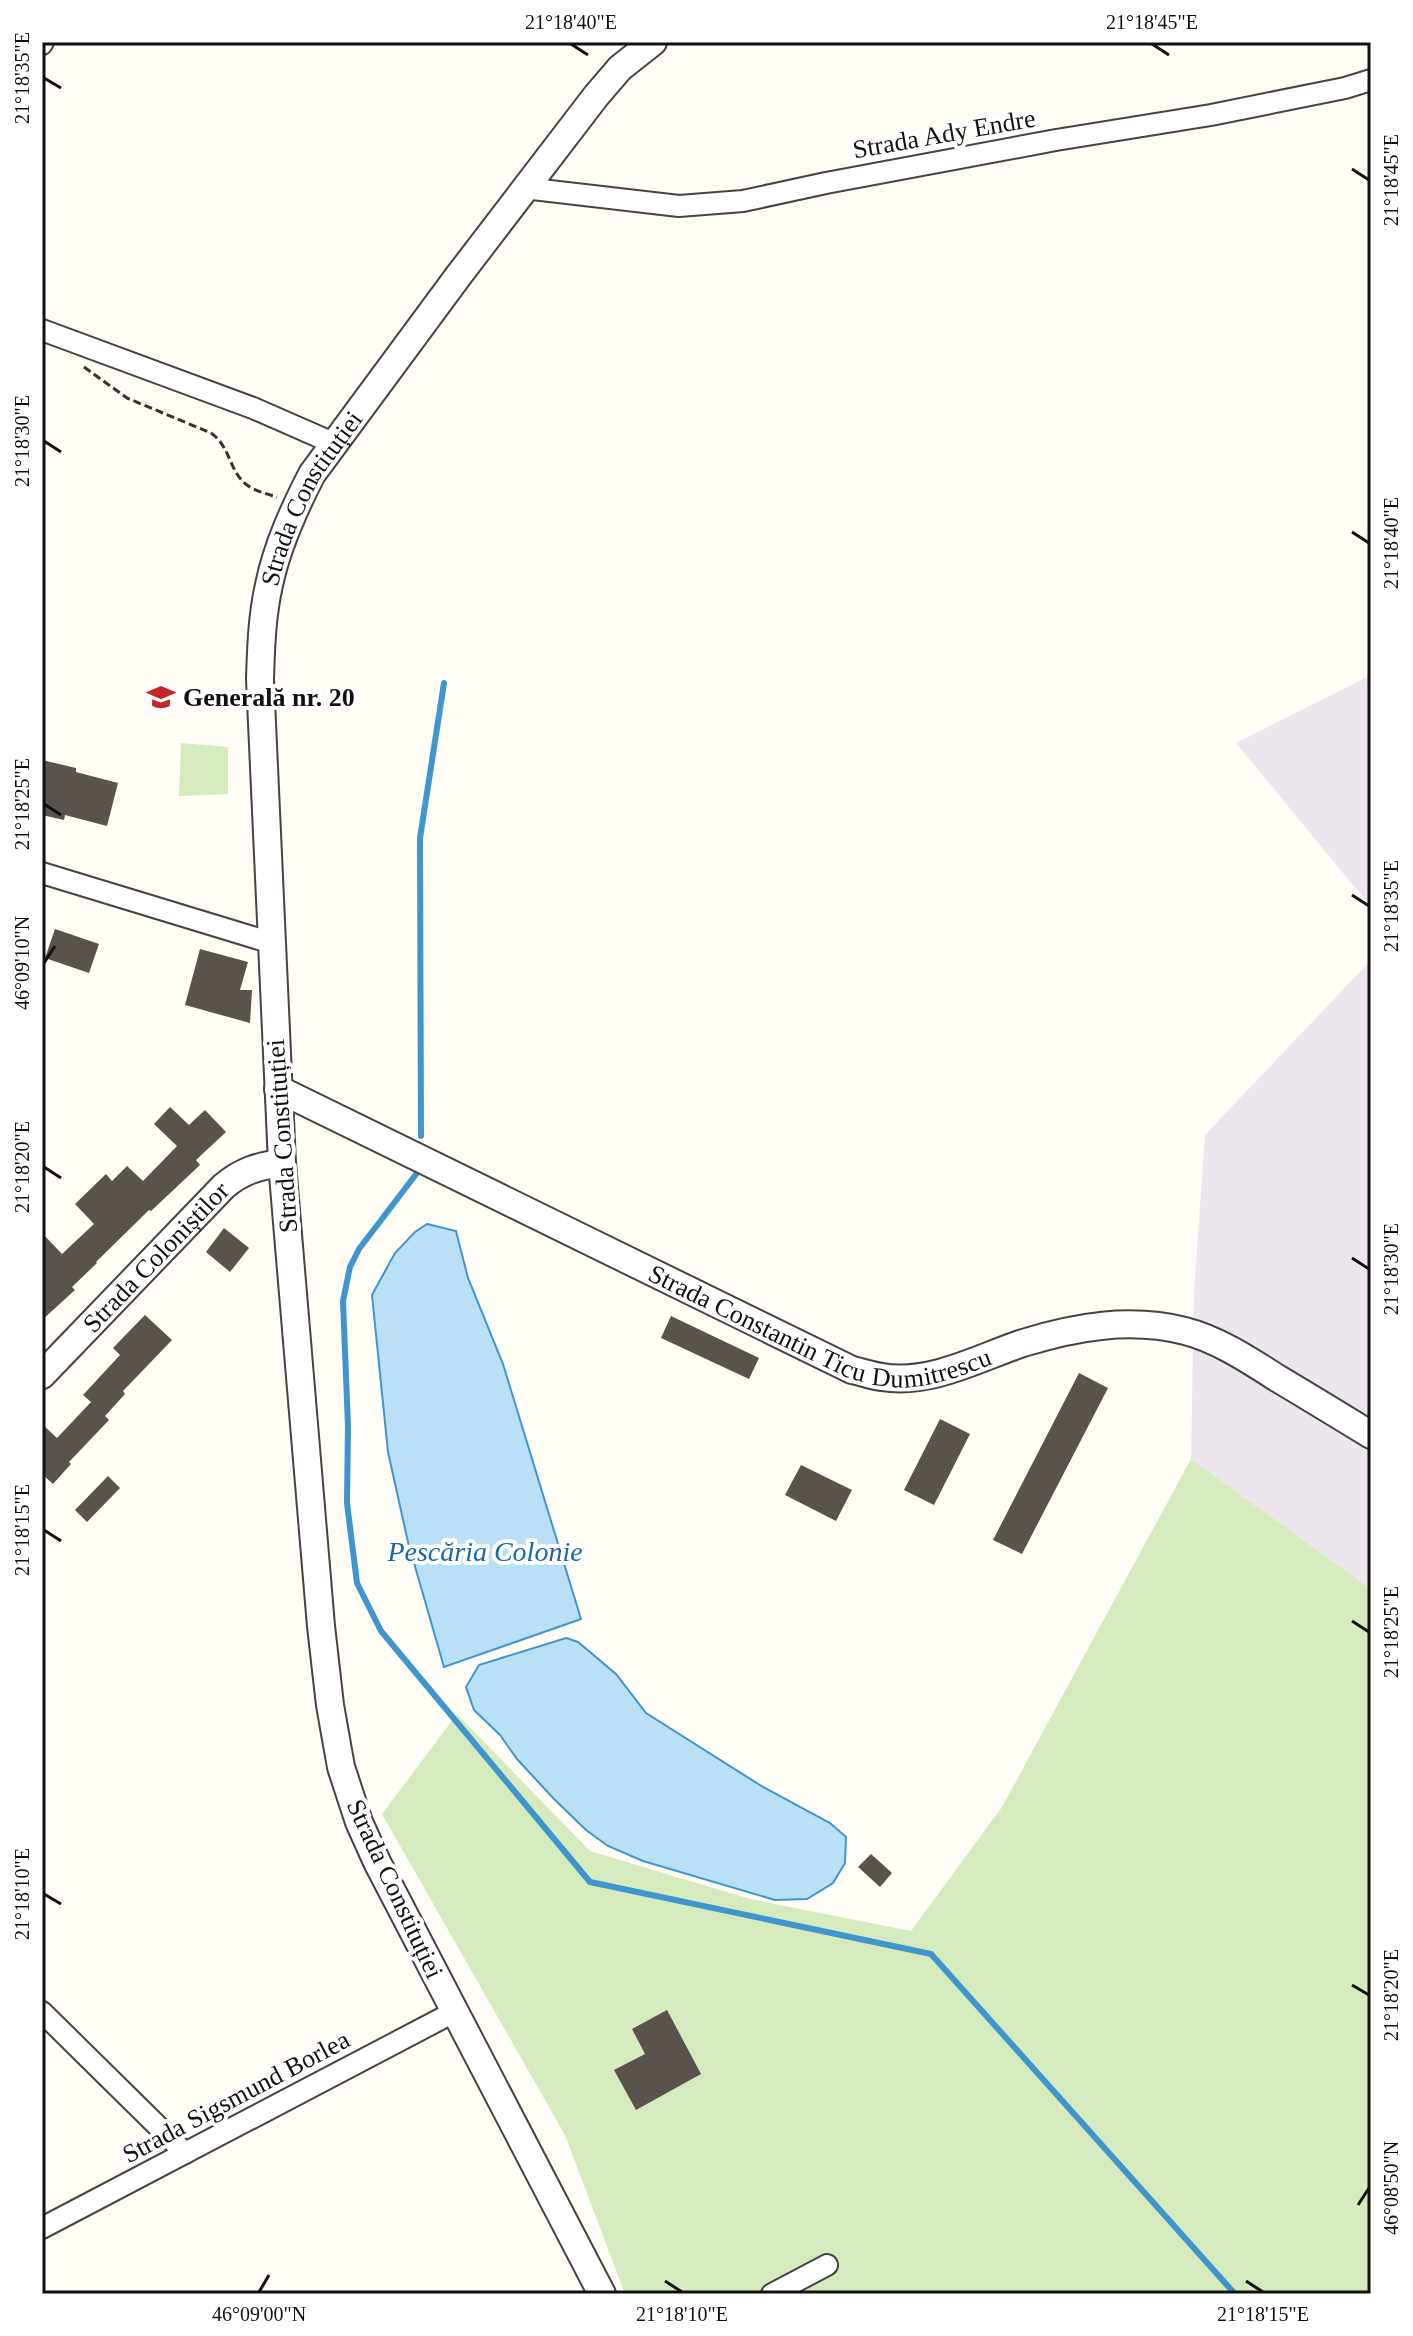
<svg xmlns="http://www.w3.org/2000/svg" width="1413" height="2336" font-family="'Times New Roman',serif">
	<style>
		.industrial { fill: #eee6ef }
		.green { fill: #d5ebbd }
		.water { fill: #b9e0f7; stroke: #3f96cf; stroke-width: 2 }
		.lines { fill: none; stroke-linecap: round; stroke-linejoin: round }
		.stream { stroke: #3f96cf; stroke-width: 6 }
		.building { fill: #5a524d }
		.minor-casing { stroke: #444; stroke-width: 24 }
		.tertiary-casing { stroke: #444; stroke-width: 30 }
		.path { stroke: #333; stroke-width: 3; stroke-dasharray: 8 4; stroke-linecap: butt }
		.minor { stroke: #fff; stroke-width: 20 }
		.tertiary { stroke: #fff; stroke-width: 26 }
		.ticks { fill: none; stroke: #111; stroke-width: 3 }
		.labels { text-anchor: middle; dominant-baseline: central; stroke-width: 8; stroke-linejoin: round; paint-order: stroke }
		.street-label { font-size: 26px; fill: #111; stroke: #fff }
		.poi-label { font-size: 26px; font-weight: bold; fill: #111; stroke: #fff; text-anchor: start }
		.water-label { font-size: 28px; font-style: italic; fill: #1768a6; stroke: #fff }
		.neatline { fill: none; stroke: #111; stroke-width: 3 }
		.ticks-label { font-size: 20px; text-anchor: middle; fill: #111 }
	</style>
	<rect width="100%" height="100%" fill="#fffdf5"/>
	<g class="industrial">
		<path d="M1371,675V907L1236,743Z"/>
		<path d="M1371,960V1589L1191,1459L1194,1292L1205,1135Z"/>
	</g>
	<g class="green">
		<path d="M181,743L228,747V794L179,796Z"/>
		<path d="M1191,1459L1371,1589V2294H625L565,2135L382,1814L457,1714L590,1851L750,1899L911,1931L1002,1807Z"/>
	</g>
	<g class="water">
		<path d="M427,1224L456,1231L468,1278L503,1364L581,1619L444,1667L408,1542L388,1452L372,1295L395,1253L415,1232Z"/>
		<path d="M566,1638L578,1642L616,1674L646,1713L763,1787L830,1823L846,1837L845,1863L833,1883L807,1899L775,1900L643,1861L608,1846L586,1830L554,1799L517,1759L500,1735L474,1710L466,1687L479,1665Z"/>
	</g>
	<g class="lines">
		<g class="stream">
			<path d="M421,1136L420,838L444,683"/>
			<path d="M420,1169L359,1249L350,1267L343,1301L348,1426L347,1503L357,1583L381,1631L590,1882L931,1954L1235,2294"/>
		</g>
	</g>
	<g class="building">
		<path d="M42,760L76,768V772L118,783L107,826L65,815L64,820L42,815Z"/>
		<path d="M55,929L99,944L89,973L45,958Z"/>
		<path d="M200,949L248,962L240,990H252L250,1023L185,1005Z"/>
		<path d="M170,1107L189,1125L205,1110L226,1132L196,1160L200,1165L151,1211L149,1210L96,1262L97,1263L72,1287L75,1290L42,1320V1233L62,1254L94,1224L75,1204L106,1174L112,1181L127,1166L143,1181L177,1146L154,1124Z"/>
		<path d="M224,1228L249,1248L230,1272L206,1252Z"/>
		<path d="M145,1315L172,1340L123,1391L125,1394L105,1416L109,1420L69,1462L71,1464L53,1484L42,1474V1424L57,1438L91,1402L83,1395L120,1355L113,1348Z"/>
		<path d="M671,1316L759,1358L749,1379L661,1338Z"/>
		<path d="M1079,1373L1108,1388L1022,1554L993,1540Z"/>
		<path d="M940,1419L970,1434L934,1505L904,1490Z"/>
		<path d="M801,1465L852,1490L836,1521L785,1495Z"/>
		<path d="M108,1476L120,1488L87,1522L75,1510Z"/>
		<path d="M871,1854L892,1873L880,1887L858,1867Z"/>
		<path d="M667,2010L701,2074L636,2110L614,2070L645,2054L632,2029Z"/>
	</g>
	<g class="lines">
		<defs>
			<g id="minor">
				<path d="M42,44L43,42"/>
				<path d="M524,188L679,206L743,201L826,183L1056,140L1211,115L1345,88L1371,80"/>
				<path d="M42,330L253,408L333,443"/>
				<path d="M42,873L272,943"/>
				<path d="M42,2012L185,2153"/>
				<path d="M42,2228L454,2012"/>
				<path d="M772,2294L827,2265"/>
			</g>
			<g id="tertiary">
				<path id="s1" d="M278,1089L852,1370C862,1372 872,1376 882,1377C931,1385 978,1358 1023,1343C1075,1327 1130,1317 1185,1331C1217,1339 1249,1360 1277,1378C1309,1397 1340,1416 1371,1435"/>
				<path id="s2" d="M42,1375L224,1186C242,1171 258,1166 282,1163"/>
				<path id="s3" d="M602,2294L377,1862L359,1822L341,1767L330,1705L321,1626L282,1163L260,679C261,647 262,616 269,585C277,546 294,509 312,474L459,275L596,96L620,68L653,42"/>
			</g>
		</defs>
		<use href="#minor" class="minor-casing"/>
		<use href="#tertiary" class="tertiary-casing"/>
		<path class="path" d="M84,367L127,398L211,433C231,447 229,472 247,485C255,491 267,494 277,497"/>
		<use href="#minor" class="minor"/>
		<use href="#tertiary" class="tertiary"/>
	</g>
	<path class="ticks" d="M571,44L588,55M1152,44L1169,55M44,78L61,88M1352,169L1369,180M44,441L61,452M1352,532L1369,543M44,804L61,815M1352,895L1369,906M44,963L55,946M44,1167L61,1178M1352,1258L1369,1269M44,1530L61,1541M1352,1621L1369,1632M44,1894L61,1904M1352,1985L1369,1995M1358,2205L1369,2188M665,2281L682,2292M1246,2281L1263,2292M259,2292L269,2275"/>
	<defs>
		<symbol id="school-bare" viewBox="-9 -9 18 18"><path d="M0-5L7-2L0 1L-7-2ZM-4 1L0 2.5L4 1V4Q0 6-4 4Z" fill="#c4262e" stroke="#fff" stroke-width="2.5" paint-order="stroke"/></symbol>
	</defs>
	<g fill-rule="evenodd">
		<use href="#school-bare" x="141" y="677" width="40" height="40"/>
	</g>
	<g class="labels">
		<g class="street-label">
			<text transform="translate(944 134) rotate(-10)">Strada Ady Endre</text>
			<text stroke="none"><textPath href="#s3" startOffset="1872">Strada Constituției</textPath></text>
			<text transform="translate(282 1136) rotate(-94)">Strada Constituției</text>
			<text stroke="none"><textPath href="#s2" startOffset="164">Strada Coloniștilor</textPath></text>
			<text stroke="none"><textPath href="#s1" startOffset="598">Strada Constantin Ticu Dumitrescu</textPath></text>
			<text transform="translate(395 1889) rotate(65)">Strada Constituției</text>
			<text transform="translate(236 2097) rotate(-28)">Strada Sigsmund Borlea</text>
		</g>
		<g class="poi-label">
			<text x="183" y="697">Generală nr. 20</text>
		</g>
		<g class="water-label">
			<text x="485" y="1551">Pescăria Colonie</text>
		</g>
	</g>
	<rect width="1413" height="2336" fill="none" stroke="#ffffff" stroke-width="88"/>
	<rect x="44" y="44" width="1325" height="2248" class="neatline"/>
	<g class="ticks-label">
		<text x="571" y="29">21°18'40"E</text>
		<text x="1152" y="29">21°18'45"E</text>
		<text transform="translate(22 78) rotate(-90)" y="7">21°18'35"E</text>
		<text transform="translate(1391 180) rotate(-90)" y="7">21°18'45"E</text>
		<text transform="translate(22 441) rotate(-90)" y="7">21°18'30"E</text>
		<text transform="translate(1391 543) rotate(-90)" y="7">21°18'40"E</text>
		<text transform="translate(22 804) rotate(-90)" y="7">21°18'25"E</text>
		<text transform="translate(1391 906) rotate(-90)" y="7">21°18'35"E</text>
		<text transform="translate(22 963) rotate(-90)" y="7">46°09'10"N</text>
		<text transform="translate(22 1167) rotate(-90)" y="7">21°18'20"E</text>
		<text transform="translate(1391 1269) rotate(-90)" y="7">21°18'30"E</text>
		<text transform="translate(22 1530) rotate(-90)" y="7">21°18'15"E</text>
		<text transform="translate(1391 1632) rotate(-90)" y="7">21°18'25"E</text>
		<text transform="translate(22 1894) rotate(-90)" y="7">21°18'10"E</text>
		<text transform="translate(1391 1995) rotate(-90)" y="7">21°18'20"E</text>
		<text transform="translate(1391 2188) rotate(-90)" y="7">46°08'50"N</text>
		<text x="259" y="2321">46°09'00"N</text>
		<text x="682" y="2321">21°18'10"E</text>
		<text x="1263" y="2321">21°18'15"E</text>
	</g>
</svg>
